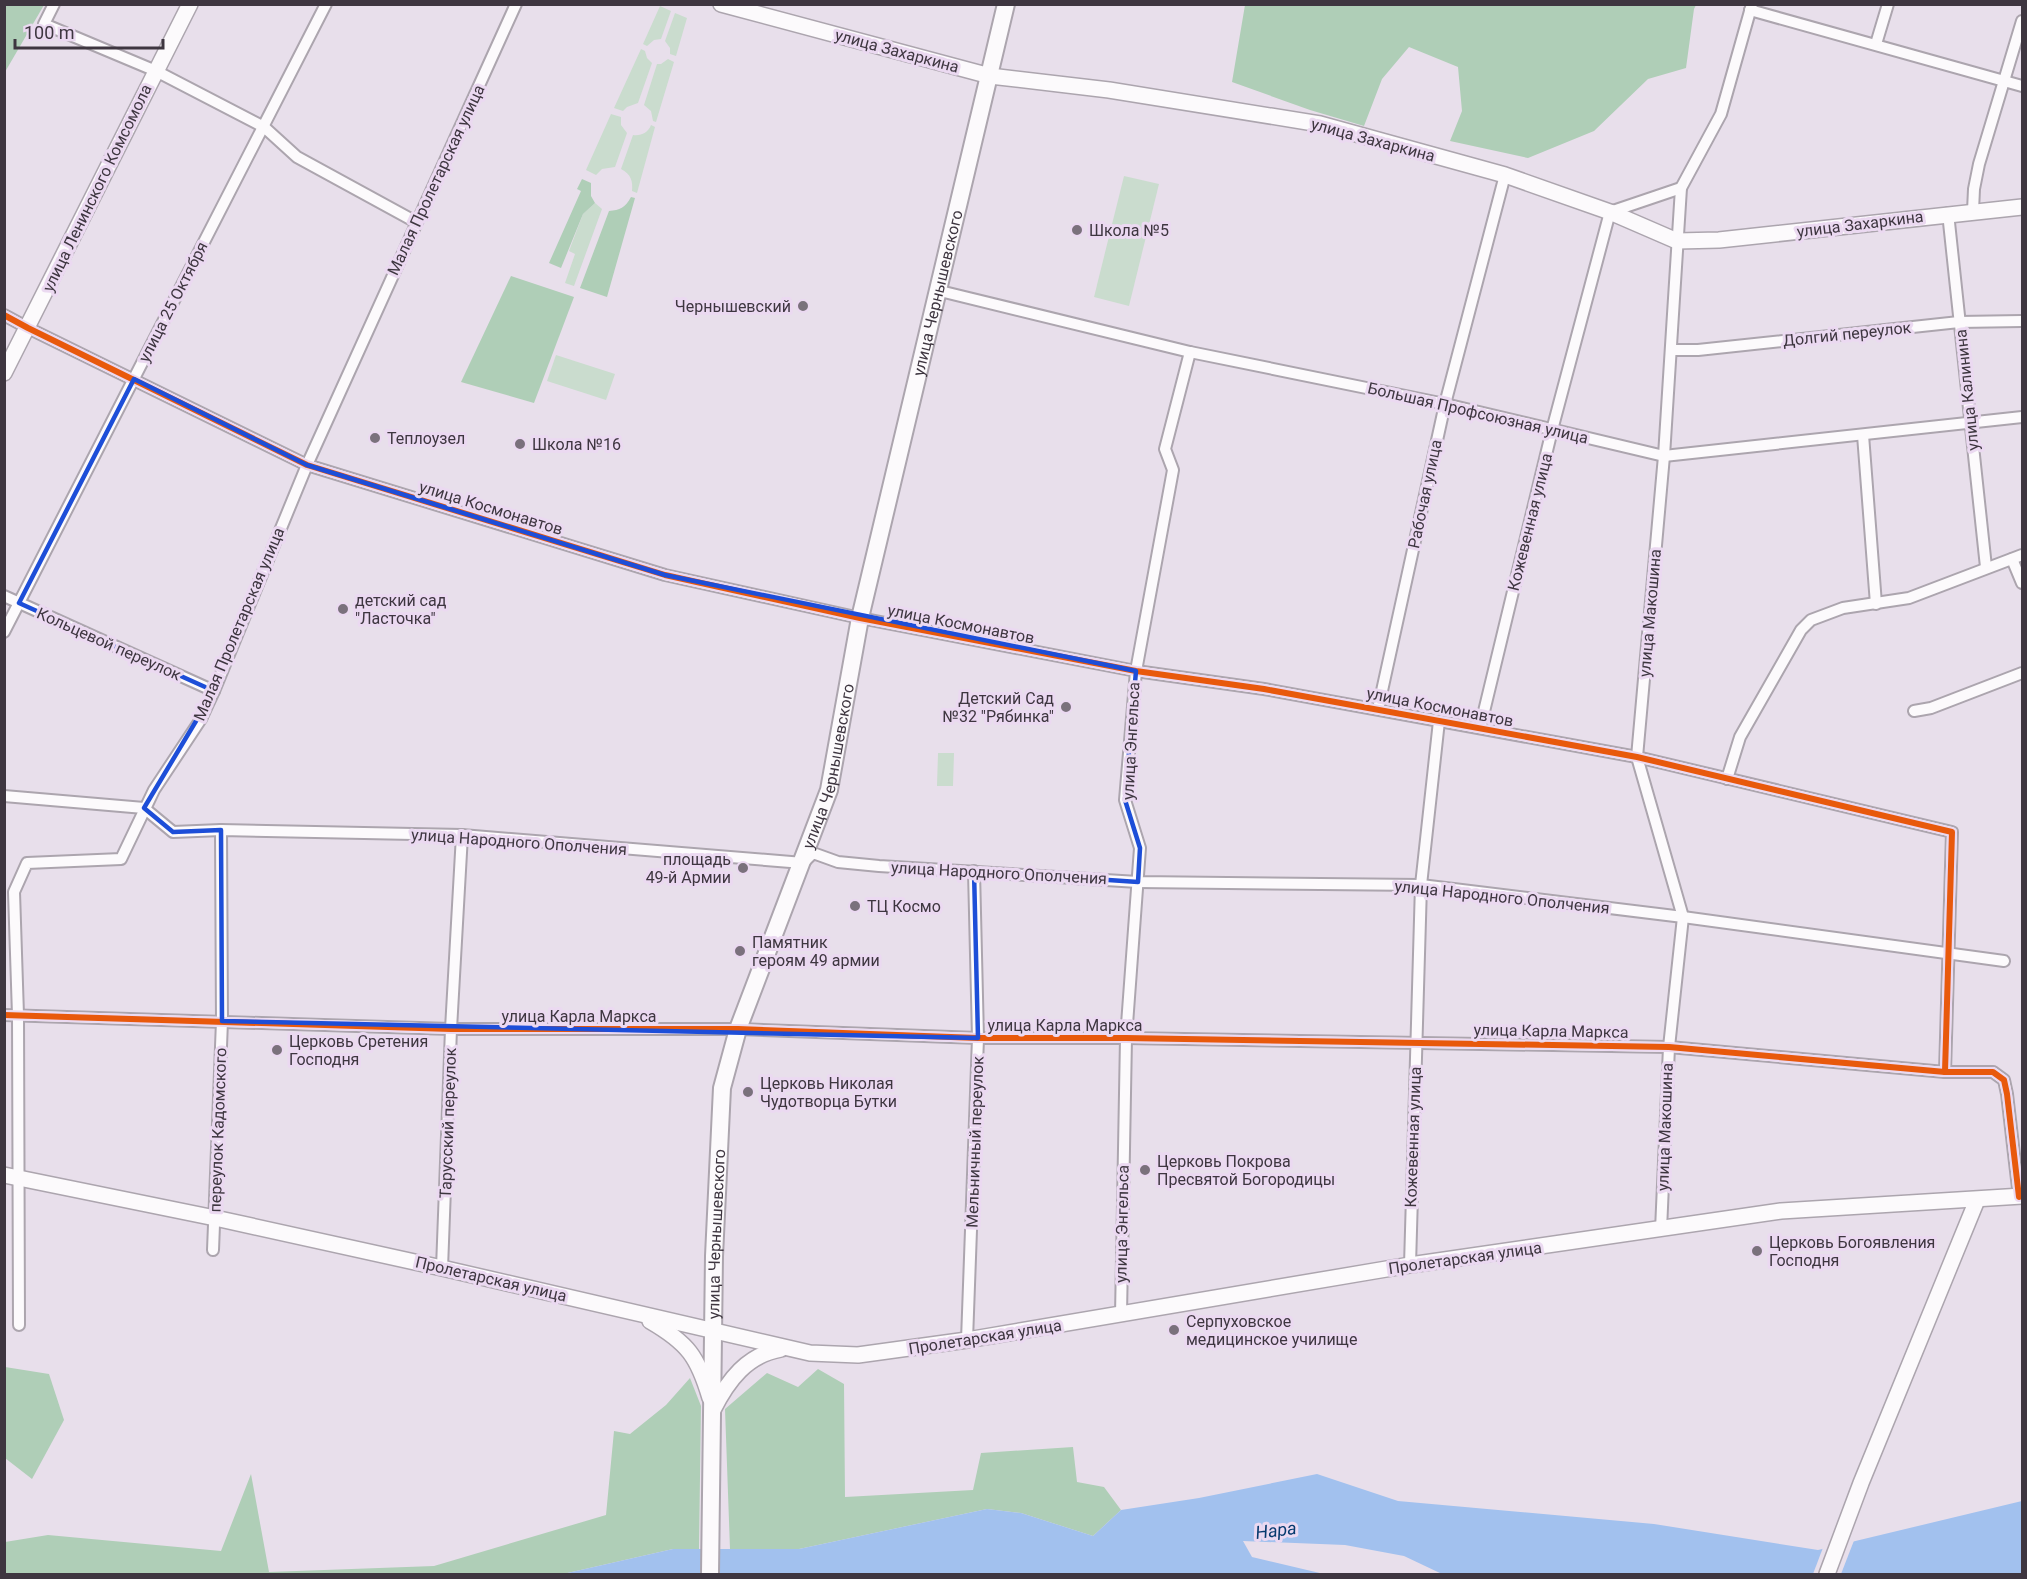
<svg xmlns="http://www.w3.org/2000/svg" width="2027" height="1579" font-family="Roboto,sans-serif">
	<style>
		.green { fill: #cadcce }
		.forest { fill: #afceb7 }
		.water { fill: #a2c1ee }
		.pier { fill: #e8dfeb }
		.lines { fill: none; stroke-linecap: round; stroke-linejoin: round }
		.street-casing { stroke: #aca5ae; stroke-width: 14 }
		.secondary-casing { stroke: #aca5ae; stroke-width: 18 }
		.primary-casing { stroke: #aca5ae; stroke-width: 20 }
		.street { stroke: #fcfafc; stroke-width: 10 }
		.secondary { stroke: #fcfafc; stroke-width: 15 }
		.primary { stroke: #fcfafc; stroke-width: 16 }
		.cycleway-casing { stroke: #ebd9f1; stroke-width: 10 }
		.cycleway { stroke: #e8590c; stroke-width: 6 }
		.marked { fill: none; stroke: #1d4ed8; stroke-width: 4.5; stroke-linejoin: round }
		.poi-dot { fill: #7a717c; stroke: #ebd9f1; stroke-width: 2 }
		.labels { text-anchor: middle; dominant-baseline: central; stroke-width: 6; stroke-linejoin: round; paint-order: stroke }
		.street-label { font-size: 16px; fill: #3e3640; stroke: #ebd9f1 }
		.poi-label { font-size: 16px; fill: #3e3640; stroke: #ebd9f1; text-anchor: start }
		.water-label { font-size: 18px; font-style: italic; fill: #06396d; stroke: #ebd9f1 }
	</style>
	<rect width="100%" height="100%" fill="#e8dfeb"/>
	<g class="green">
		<path d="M660,6L671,11L661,39L654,40L647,46L643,44Z"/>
		<path d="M675,13L687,18L676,56L670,54V48L665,41Z"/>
		<path d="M641,49L645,51L647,58L652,63L638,103L627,107L623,111L614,108Z"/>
		<path d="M668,59L674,62L656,122L653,121L651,111L644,105L657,64H661Z"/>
		<path d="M611,114L621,117V125L627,133L615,167L602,169L596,175L586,170Z"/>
		<path d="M651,125L655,127L637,193L632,191C633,181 631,174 621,169L633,135C641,136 648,133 651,125Z"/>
		<path d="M1124,176L1159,184L1129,306L1094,297Z"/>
		<path d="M595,203L602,209L574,286L565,283L575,254L569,251L583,214Z"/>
		<path d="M556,355L615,374L606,400L547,381Z"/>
		<path d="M938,753H954L953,786H937Z"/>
	</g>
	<g class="forest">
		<path d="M5,4L44,5L5,72L4,5Z"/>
		<path d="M1245,5V4L1696,5L1694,9L1686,68L1648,79L1594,131L1528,158L1450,141L1462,111L1458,67L1409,47L1382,79L1364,126L1310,110L1232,82Z"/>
		<path d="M582,179L591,183V196L595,203L583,214L561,268L549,263L581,191L577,189Z"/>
		<path d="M631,197L635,198L607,297L580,288L609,211C620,210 625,208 631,197Z"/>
		<path d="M511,276L574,297L534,403L461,382Z"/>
		<path d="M5,1367L49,1374L64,1420L32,1479L5,1458Z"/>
		<path d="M818,1369L844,1384L845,1497L973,1490L981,1453L1073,1447L1077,1482L1104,1487L1121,1510L1093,1536L1021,1513L987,1509L799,1549H730L725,1409L767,1373L798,1387Z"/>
		<path d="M690,1378L701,1406L699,1549H673L563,1574H5V1542L48,1535L221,1551L251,1474L269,1572L434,1566L606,1515L614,1431L630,1434L666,1405Z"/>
	</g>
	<path class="water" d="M1317,1474L1398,1501L1654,1524L1818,1550L2022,1501V1574H1442L1404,1556L1345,1545L1243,1541L1252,1557L1324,1574H563L673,1549H799L987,1509L1021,1513L1093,1536L1121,1510L1199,1498Z"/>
	<path class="pier" d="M1855,1538L1841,1574H1813L1824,1545Z"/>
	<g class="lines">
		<defs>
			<g id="street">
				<path d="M54,4L44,24L156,71L264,127L297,157L416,222"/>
				<path d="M1750,10L2022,86"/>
				<path d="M1876,44L1888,4"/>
				<path d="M1973,211L1974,189L1979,164L2022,21"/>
				<path d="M1948,213L1986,567"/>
				<path d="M940,291L1190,352L1445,404L1664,456L2022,417"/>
				<path d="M4,315L28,328L307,465L665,575L860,618L1136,671L1264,689L1637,757L1952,832L1945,1072"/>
				<path d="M1671,350H1698L1959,322L2022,321"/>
				<path d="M1863,435L1876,604"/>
				<path d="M2012,559L2022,583"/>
				<path d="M4,596L214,691"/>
				<path d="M4,632L326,4"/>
				<path d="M1378,709L1445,404L1505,175"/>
				<path d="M1914,711L1931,708L2022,673"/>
				<path d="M1480,728L1552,430L1610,212L1681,188"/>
				<path d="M1727,779L1740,737L1801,630L1811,620L1843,608L1909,598L2022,555"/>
				<path d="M4,796L144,808L173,832L221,830L462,835L803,863L813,853L838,862L879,866L1138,882L1421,885L1683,917L2004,961"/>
				<path d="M4,1015L451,1029H738L978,1038H1126L1669,1047L1945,1072H1993L2004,1080L2007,1094L2019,1197"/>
				<path d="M1661,1230L1669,1047L1683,917L1637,757L1664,456L1681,188L1721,114L1752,4"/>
				<path d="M213,1250L222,1021L221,830"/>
				<path d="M1410,1265L1421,885L1439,721"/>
				<path d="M442,1268L451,1029L462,835"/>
				<path d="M1121,1315L1126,1038L1140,848L1125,800L1136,671L1173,470L1165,449L1190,352"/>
				<path d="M19,1325L18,1015L14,892L27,863L121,859L154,790L201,719L214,691L307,465L516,4"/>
				<path d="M967,1340L978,1038L974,871"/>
			</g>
			<g id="secondary">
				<path d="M721,4L990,76L1109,90L1320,124L1505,175L1610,212L1677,241L1719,240L2022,207"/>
				<path d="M4,373L190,4"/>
				<path d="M4,1175L215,1218L442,1268L810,1353L858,1355L967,1340L1410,1265L1781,1211L2022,1196"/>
				<path d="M650,1321C688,1343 698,1357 710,1398"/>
				<path d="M713,1410C728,1380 747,1355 781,1349"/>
				<path d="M1827,1574L1861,1483L1977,1200"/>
			</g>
			<g id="primary">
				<path id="s1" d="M710,1574L714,1256L722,1088L738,1029L829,790L860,618L1006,4"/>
			</g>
		</defs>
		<use href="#street" class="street-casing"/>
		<use href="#secondary" class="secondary-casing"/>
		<use href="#primary" class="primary-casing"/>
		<use href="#street" class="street"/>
		<use href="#secondary" class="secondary"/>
		<use href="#primary" class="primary"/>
		<defs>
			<g id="cycleway">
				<path d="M4,315L28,328L307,465L665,575L860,618L1136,671L1264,689L1637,757L1952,832L1945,1072"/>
				<path d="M4,1015L451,1029H738L978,1038H1126L1669,1047L1945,1072H1993L2004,1080L2007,1094L2019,1197"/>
			</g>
		</defs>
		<use href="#cycleway" class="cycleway-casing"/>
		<use href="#cycleway" class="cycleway"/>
	</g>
	<path class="marked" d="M134,379L307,465L665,575L1136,671L1125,800L1140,848L1138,882L974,871L978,1038L222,1021L221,830L173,832L144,808L214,691L19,603Z"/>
	<g class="poi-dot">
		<circle cx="1077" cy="230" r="6"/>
		<circle cx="803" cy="306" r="6"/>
		<circle cx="375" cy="438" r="6"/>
		<circle cx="520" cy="444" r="6"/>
		<circle cx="343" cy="609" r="6"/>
		<circle cx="1066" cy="707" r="6"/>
		<circle cx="743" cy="868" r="6"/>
		<circle cx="855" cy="906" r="6"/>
		<circle cx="740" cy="951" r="6"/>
		<circle cx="277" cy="1050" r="6"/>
		<circle cx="748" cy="1092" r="6"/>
		<circle cx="1145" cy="1170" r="6"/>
		<circle cx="1757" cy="1251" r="6"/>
		<circle cx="1174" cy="1330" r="6"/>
	</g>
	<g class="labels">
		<g class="street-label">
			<text transform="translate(897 51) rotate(15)">улица Захаркина</text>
			<text transform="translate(1373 140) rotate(15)">улица Захаркина</text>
			<text transform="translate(436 180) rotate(-65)">Малая Пролетарская улица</text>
			<text transform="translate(97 188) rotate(-64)">улица Ленинского Комсомола</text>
			<text transform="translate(1860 224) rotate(-7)">улица Захаркина</text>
			<text stroke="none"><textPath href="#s1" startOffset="1312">улица Чернышевского</textPath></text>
			<text transform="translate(173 302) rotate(-63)">улица 25 Октября</text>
			<text transform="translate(1847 334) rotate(-6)">Долгий переулок</text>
			<text transform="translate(1967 390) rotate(-96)">улица Калинина</text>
			<text transform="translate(1478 413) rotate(13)">Большая Профсоюзная улица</text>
			<text transform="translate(1425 494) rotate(-78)">Рабочая улица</text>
			<text transform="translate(491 508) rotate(17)">улица Космонавтов</text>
			<text transform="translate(1530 522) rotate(-76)">Кожевенная улица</text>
			<text transform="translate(1650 613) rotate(-85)">улица Макошина</text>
			<text transform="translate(239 624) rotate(-67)">Малая Пролетарская улица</text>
			<text transform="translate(961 624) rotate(11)">улица Космонавтов</text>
			<text transform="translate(109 644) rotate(24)">Кольцевой переулок</text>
			<text transform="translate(1440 707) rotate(11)">улица Космонавтов</text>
			<text transform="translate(1131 741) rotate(-87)">улица Энгельса</text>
			<text stroke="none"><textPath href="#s1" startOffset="826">улица Чернышевского</textPath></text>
			<text transform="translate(519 842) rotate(4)">улица Народного Ополчения</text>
			<text transform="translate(999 873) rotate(3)">улица Народного Ополчения</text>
			<text transform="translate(1502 897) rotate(6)">улица Народного Ополчения</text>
			<text x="579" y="1016">улица Карла Маркса</text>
			<text x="1065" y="1025">улица Карла Маркса</text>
			<text transform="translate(1551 1031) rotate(1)">улица Карла Маркса</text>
			<text transform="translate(448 1123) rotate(-88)">Тарусский переулок</text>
			<text transform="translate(1665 1127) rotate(-88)">улица Макошина</text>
			<text transform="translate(218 1130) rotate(-88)">переулок Кадомского</text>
			<text transform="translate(1413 1137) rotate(-88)">Кожевенная улица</text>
			<text transform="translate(975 1142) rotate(-88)">Мельничный переулок</text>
			<text transform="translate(1122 1224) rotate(-89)">улица Энгельса</text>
			<text stroke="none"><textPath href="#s1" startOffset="340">улица Чернышевского</textPath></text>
			<text transform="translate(1465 1258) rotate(-8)">Пролетарская улица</text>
			<text transform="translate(491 1279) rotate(13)">Пролетарская улица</text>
			<text transform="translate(985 1337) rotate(-9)">Пролетарская улица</text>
		</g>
		<g class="poi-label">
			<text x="1089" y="230">Школа №5</text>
			<text x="791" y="306" text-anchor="end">Чернышевский</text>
			<text x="387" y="438">Теплоузел</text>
			<text x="532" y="444">Школа №16</text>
			<text x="355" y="600">детский сад<tspan x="355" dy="18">"Ласточка"</tspan></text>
			<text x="1054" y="698" text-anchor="end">Детский Сад<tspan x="1054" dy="18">№32 "Рябинка"</tspan></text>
			<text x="731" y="859" text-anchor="end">площадь<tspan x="731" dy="18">49-й Армии</tspan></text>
			<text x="867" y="906">ТЦ Космо</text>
			<text x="752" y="942">Памятник<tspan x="752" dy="18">героям 49 армии</tspan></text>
			<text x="289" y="1041">Церковь Сретения<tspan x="289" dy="18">Господня</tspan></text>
			<text x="760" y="1083">Церковь Николая<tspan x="760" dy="18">Чудотворца Бутки</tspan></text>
			<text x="1157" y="1161">Церковь Покрова<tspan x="1157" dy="18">Пресвятой Богородицы</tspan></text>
			<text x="1769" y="1242">Церковь Богоявления<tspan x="1769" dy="18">Господня</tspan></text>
			<text x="1186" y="1321">Серпуховское<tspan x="1186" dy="18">медицинское училище</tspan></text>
		</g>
		<g class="water-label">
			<text transform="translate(1276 1530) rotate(-7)">Нара</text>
		</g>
	</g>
	<rect width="2027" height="1579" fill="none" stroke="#3e3640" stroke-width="12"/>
	<path d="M15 39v9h148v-9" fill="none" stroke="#3e3640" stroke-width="3"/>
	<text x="24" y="39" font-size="18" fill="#3e3640" stroke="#ebd9f1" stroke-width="4.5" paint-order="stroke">100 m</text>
</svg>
